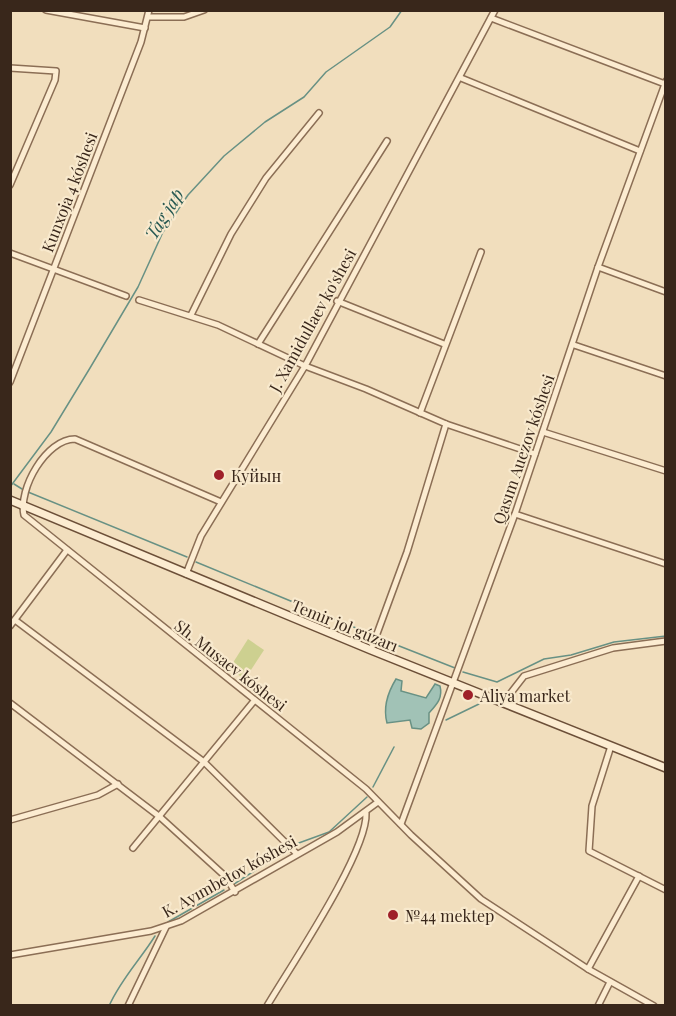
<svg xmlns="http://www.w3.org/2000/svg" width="676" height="1016" font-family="'Playfair Display',serif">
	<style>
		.green { fill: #cdd090 }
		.water { fill: #a1c2b6; stroke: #689184; stroke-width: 1.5 }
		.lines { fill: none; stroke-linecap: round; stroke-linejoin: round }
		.stream { stroke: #689184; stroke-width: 1.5 }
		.street-casing { stroke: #8b6e55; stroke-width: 8 }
		.secondary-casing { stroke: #6c4f38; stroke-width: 10 }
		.street { stroke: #fcecd1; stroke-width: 5 }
		.secondary { stroke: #fcecd1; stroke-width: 7 }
		.poi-dot { fill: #9f2029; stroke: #f8e9cd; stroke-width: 2 }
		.labels { text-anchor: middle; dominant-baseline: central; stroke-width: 4.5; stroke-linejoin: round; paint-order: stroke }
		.street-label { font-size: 16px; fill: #39271b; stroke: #f8e9cd }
		.poi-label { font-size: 16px; fill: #39271b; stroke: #f8e9cd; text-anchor: start }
		.water-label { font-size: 18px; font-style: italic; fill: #295a53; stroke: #f8e9cd }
	</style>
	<rect width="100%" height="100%" fill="#f1debd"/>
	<path class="green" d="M248,639L264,650L245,679L229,669Z"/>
	<path class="water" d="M396,679L402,681L401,691L426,698L435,684L440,686C443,698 437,704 429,713V723L421,729L412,728L410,720L387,723C383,708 388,692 396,679Z"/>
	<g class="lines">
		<g class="stream">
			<path d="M14,484L22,489"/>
			<path d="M10,487L51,432L90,368L138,287L163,232L188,195L224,156L265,122L304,97L326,72L390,27L402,10"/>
			<path d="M28,492L187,557"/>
			<path d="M196,562L373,635"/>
			<path d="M379,638L455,668"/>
			<path d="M463,672L497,682L544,659L571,655L614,642L666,636"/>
			<path d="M446,720L479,704"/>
			<path d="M373,787L394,747"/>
			<path d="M296,844L329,832L367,797"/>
			<path d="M234,884L287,850"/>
			<path d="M168,922L224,890"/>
			<path d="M109,1006C121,979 140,960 155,936"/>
		</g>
		<defs>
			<g id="street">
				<path d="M46,10L145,28"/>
				<path d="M148,17H184L204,10"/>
				<path d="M491,18L665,84"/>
				<path d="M10,68L56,71L55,80L10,185"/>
				<path d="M461,78L640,151"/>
				<path d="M10,253L126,296"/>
				<path d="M598,267L666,292"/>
				<path d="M139,300L218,325L305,366L366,389L446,424L535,454"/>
				<path d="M337,301L444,344"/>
				<path d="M191,315L231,234L266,178L319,113"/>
				<path d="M258,344L387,141"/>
				<path d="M574,345L666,376"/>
				<path d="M10,382L141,42L149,10"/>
				<path d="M420,413L481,252"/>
				<path d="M543,432L666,471"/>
				<path d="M221,502L75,439C46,439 18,489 24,515L366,789L411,835L481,899L588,969L654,1006"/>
				<path d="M515,514L666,564"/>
				<path d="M186,574L201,536L305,366L495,10"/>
				<path d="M15,620L204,762L297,854"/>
				<path d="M10,626L67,550"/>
				<path d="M371,650L407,552L446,424"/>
				<path d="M10,703L160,817L226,877L235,892"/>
				<path d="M503,703L524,676L613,648L666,641"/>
				<path d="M611,746L592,806L589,851L666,890"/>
				<path d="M10,820L98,795L118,784"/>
				<path d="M401,824L515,514L598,267L666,81"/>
				<path d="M133,848L254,701"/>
				<path d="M10,955L151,931L181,921L337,832L378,802"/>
				<path d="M588,969L639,876"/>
				<path d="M128,1006L166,927"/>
				<path d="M267,1006C290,967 368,852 366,813"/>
				<path d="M598,1006L610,982"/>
			</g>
			<path id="secondary" d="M10,500L371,650L666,768"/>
		</defs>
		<use href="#street" class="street-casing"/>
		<use href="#secondary" class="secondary-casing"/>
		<use href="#street" class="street"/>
		<use href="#secondary" class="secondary"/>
	</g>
	<g class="poi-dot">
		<circle cx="219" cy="475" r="6"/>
		<circle cx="468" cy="695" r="6"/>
		<circle cx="393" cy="915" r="6"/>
	</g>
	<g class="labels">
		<g class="street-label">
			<text transform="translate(69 192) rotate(-69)">Kunxoja 4 kóshesi</text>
			<text transform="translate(312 320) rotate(-61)">J. Xamidullaev ko'shesi</text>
			<text transform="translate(523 449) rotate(-71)">Qasım Auezov kóshesi</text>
			<text transform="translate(345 625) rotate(22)">Temir jol gúzarı</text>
			<text transform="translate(231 665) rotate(38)">Sh. Musaev kóshesi</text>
			<text transform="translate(229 876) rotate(-29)">K. Ayımbetov kóshesi</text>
		</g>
		<g class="poi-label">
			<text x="231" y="475">Куйын</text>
			<text x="480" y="695">Aliya market</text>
			<text x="405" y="915">№44 mektep</text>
		</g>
		<g class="water-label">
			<text transform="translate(164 214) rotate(-58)">Tag jap</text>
		</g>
	</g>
	<rect width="676" height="1016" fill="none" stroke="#39271b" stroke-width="24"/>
</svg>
